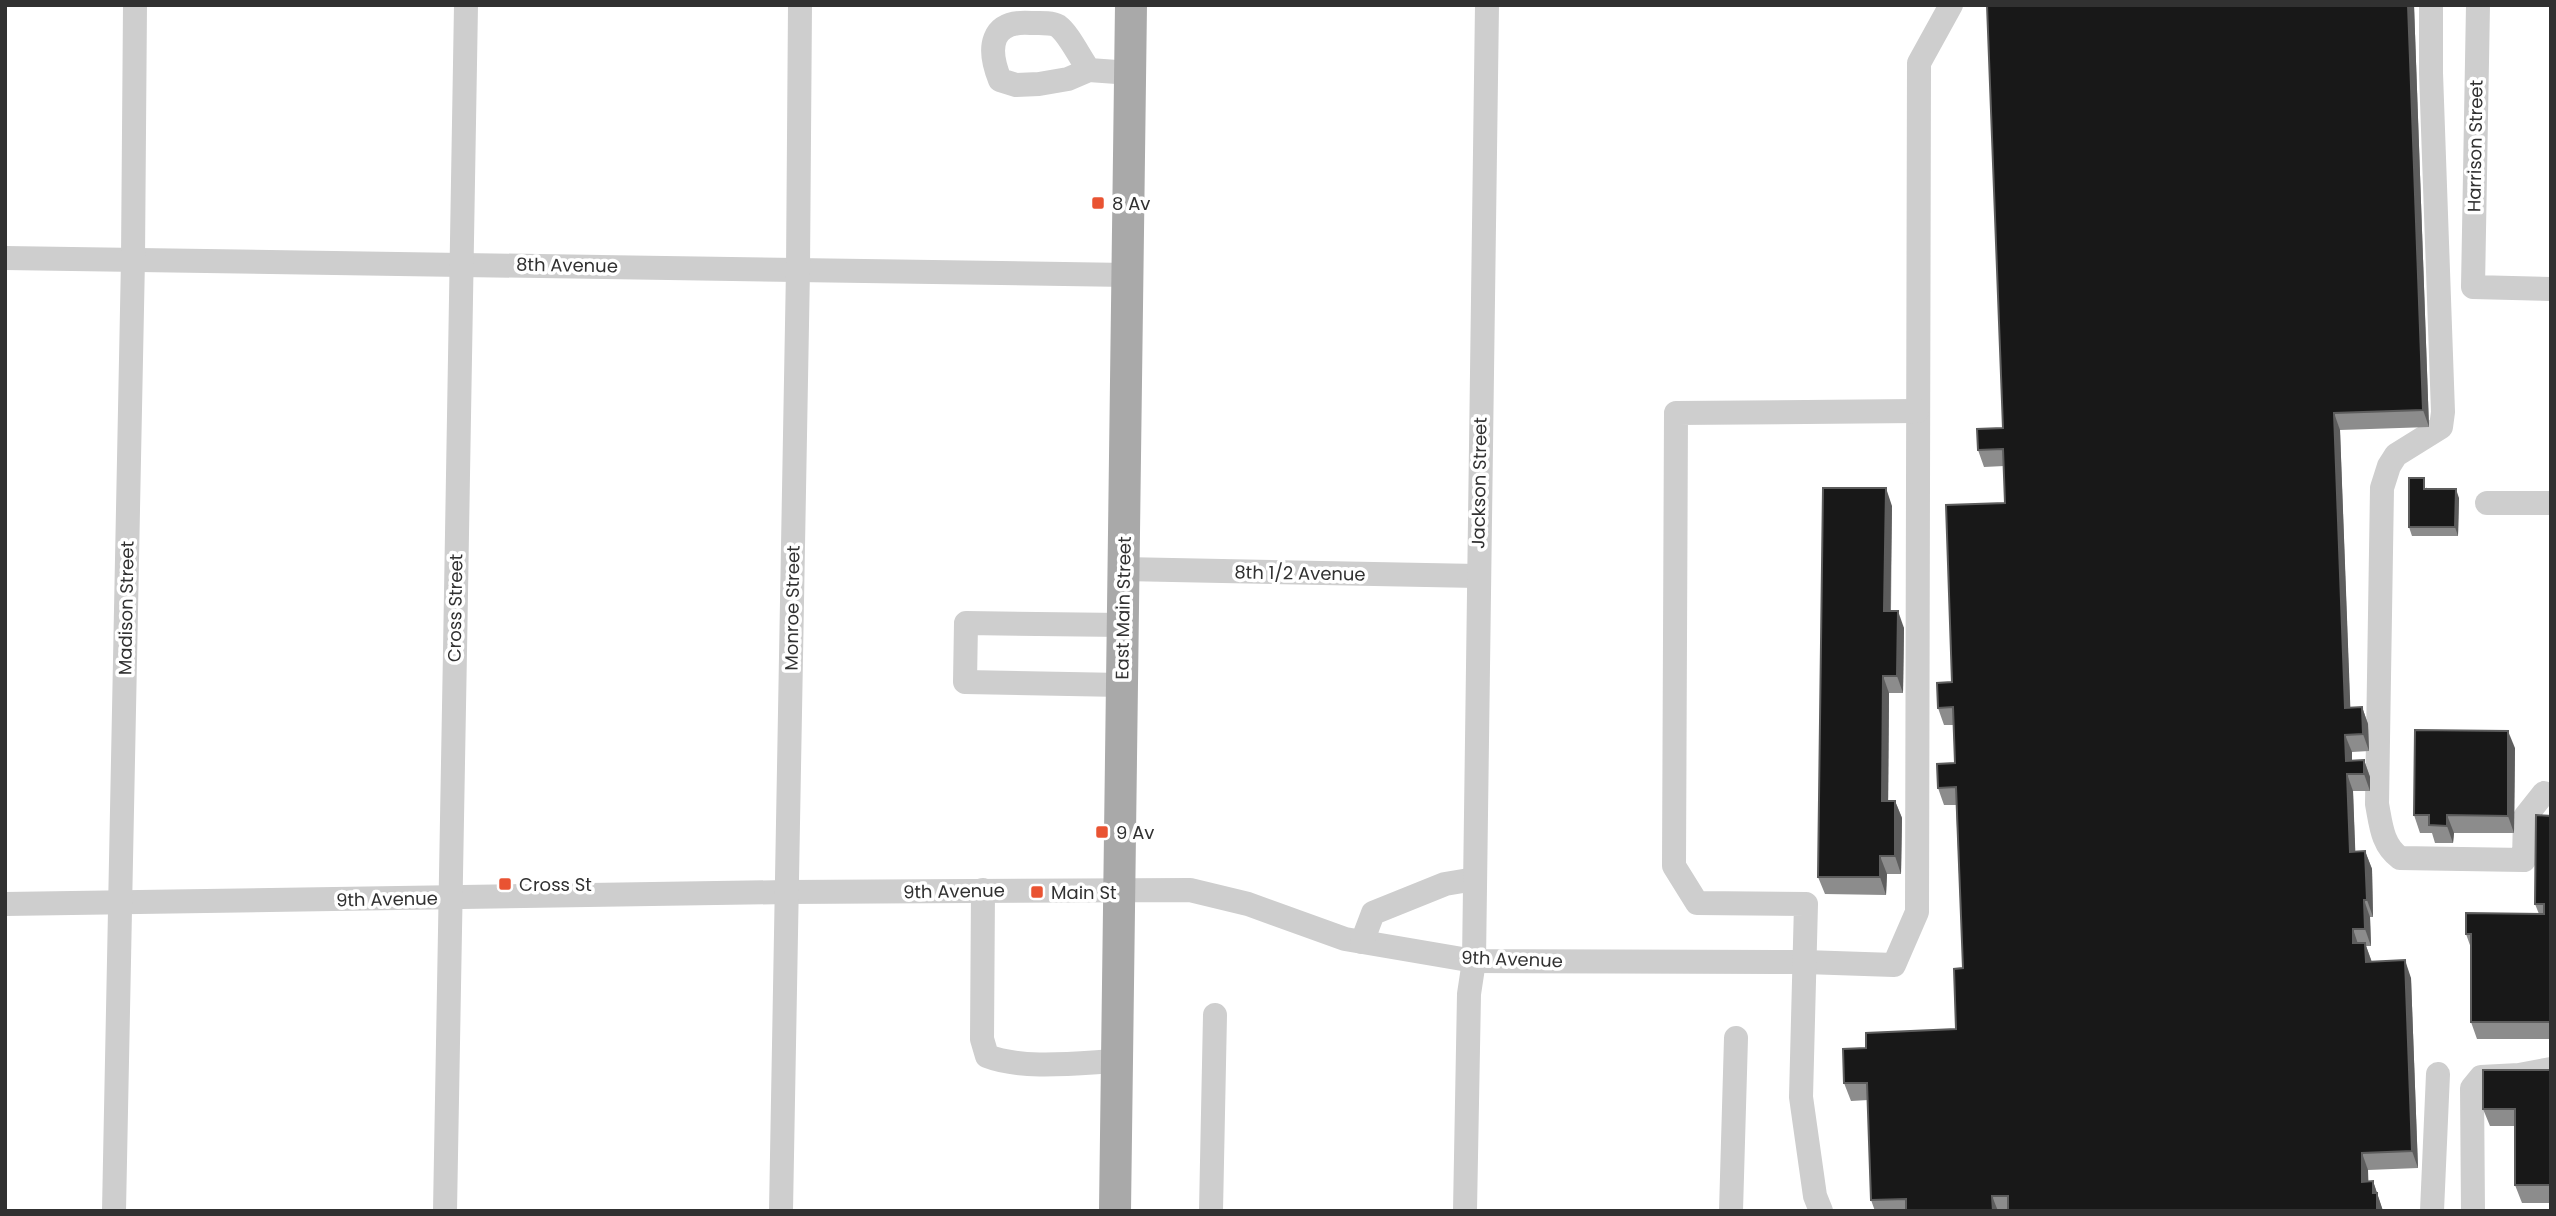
<svg xmlns="http://www.w3.org/2000/svg" width="2556" height="1216" font-family="Poppins,sans-serif">
	<style>
		.lines { fill: none; stroke-linecap: round; stroke-linejoin: round }
		.minor { stroke: #cecece; stroke-width: 24 }
		.major { stroke: #a9a9a9; stroke-width: 32 }
		.wall { fill: #8c8c8c }
		.shaded-wall { fill: #5d5d5d }
		.building { fill: #181818; stroke: #5d5d5d; stroke-width: 2 }
		.poi-dot { fill: #e95332; stroke: #fff; stroke-width: 2.5 }
		.labels { text-anchor: middle; dominant-baseline: central; stroke-width: 7; stroke-linejoin: round; paint-order: stroke }
		.street-label { font-size: 18px; fill: #313131; stroke: #fff }
		.poi-label { font-size: 18px; fill: #313131; stroke: #fff; text-anchor: start }
	</style>
	<rect width="100%" height="100%" fill="#fff"/>
	<g class="lines">
		<g class="minor">
			<path d="M2431,5V73L2443,412L2441,427L2396,455L2389,466L2382,488L2377,804C2381,825 2382,845 2400,858L2524,860L2525,817L2544,793"/>
			<path d="M2478,5L2473,287L2551,289"/>
			<path d="M1089,70C1080,58 1069,34 1058,26C1051,22 1039,23 1031,23C990,20 987,48 1000,80L1016,85L1039,84L1068,79L1089,70L1131,73"/>
			<path d="M5,258L1128,275"/>
			<path d="M2487,503H2551"/>
			<path d="M1123,569L1478,576"/>
			<path d="M1122,685L965,682L966,623L1123,625"/>
			<path d="M983,890L982,1039L987,1056C1023,1070 1078,1063 1117,1061"/>
			<path d="M5,904L787,892L1190,890L1248,904L1345,939L1474,961L1805,962L1894,965L1917,912L1919,63L1951,5"/>
			<path d="M1362,942L1373,913L1445,884L1475,879"/>
			<path d="M114,1211L133,259L135,5"/>
			<path d="M445,1211C450,809 462,407 466,5"/>
			<path d="M781,1211L798,269L800,5"/>
			<path d="M1211,1211L1215,1015"/>
			<path d="M1465,1211L1469,994L1474,961L1487,5"/>
			<path d="M1731,1211L1736,1038"/>
			<path d="M1821,1211L1815,1196L1801,1097L1806,904L1697,903L1674,866L1676,413L1917,411"/>
			<path d="M2432,1211L2438,1074"/>
			<path d="M2473,1211L2472,1088L2481,1077L2519,1075L2551,1069"/>
		</g>
		<path class="major" d="M1115,1211L1131,5"/>
	</g>
	<g class="wall">
		<path d="M1987,5H2414L2429,427L2340,430L2350,707H2362L2368,724L2369,751L2352,752V761L2364,760L2370,777V791H2353L2355,852L2365,851L2372,869L2373,917H2370L2371,946H2366L2372,962L2411,978L2418,1168L2368,1170V1181H2373L2383,1211H1875L1871,1200L1868,1100L1851,1101L1844,1083L1866,1048L1956,1029L1963,968L1956,805H1944L1938,788L1955,763L1953,725H1944L1938,708L1952,682L2005,503L2004,466L1984,467L1978,450L2003,428Z"/>
		<path d="M2427,487V489L2459,498L2458,536H2412L2409,527Z"/>
		<path d="M1892,506L1891,611L1904,628L1903,693H1889L1888,801H1895L1902,818L1901,874H1887L1886,895L1825,894L1818,877Z"/>
		<path d="M2515,748L2514,833H2454L2453,843H2435L2432,833H2420L2414,815Z"/>
		<path d="M2551,816V1039H2477L2471,1022V948L2466,934L2539,914L2535,904Z"/>
		<path d="M2551,1070V1203H2522L2515,1185V1126H2490L2483,1109Z"/>
	</g>
	<g class="shaded-wall">
		<path d="M2408,5H2414L2429,427L2423,410Z"/>
		<path d="M2334,413L2340,430L2351,725L2345,708Z"/>
		<path d="M1886,488L1892,506L1890,628L1884,611Z"/>
		<path d="M2456,489L2459,498L2458,536L2455,527Z"/>
		<path d="M1898,611L1904,628L1903,693L1897,676Z"/>
		<path d="M1883,676L1889,693L1888,818L1882,801Z"/>
		<path d="M2362,707L2368,724L2369,751L2363,734Z"/>
		<path d="M2508,731L2515,748L2514,833L2508,816Z"/>
		<path d="M2345,735L2352,752V774L2346,761Z"/>
		<path d="M2364,760L2370,777V791L2364,774Z"/>
		<path d="M2347,774L2353,791L2356,869L2350,852Z"/>
		<path d="M1895,801L1902,818L1901,874L1895,856Z"/>
		<path d="M2447,815L2454,833L2453,843L2447,826Z"/>
		<path d="M2365,851L2372,869L2373,917L2367,900Z"/>
		<path d="M1880,856L1887,874L1886,895L1880,877Z"/>
		<path d="M2364,900L2370,917L2371,946L2365,929Z"/>
		<path d="M2353,929L2359,947L2353,943Z"/>
		<path d="M2365,943L2371,960L2372,979L2366,962Z"/>
		<path d="M2405,960L2411,978L2418,1168L2412,1151Z"/>
		<path d="M2362,1153L2368,1170L2369,1199L2362,1182Z"/>
		<path d="M2373,1181L2383,1211H2377L2373,1193Z"/>
		<path d="M1992,1196L1998,1211H1993Z"/>
	</g>
	<g class="building">
		<path d="M1987,5H2408L2423,410L2334,413L2345,708L2362,707L2363,734L2345,735L2346,761L2364,760V774H2347L2350,852L2365,851L2367,900H2364L2365,929H2353V943H2365L2366,962L2405,960L2412,1151L2362,1153V1182L2373,1181V1193H2377V1211H2008V1196H1992L1993,1211H1906V1199L1871,1200L1867,1083H1844L1843,1049L1866,1048V1033L1956,1029L1954,969L1963,968L1956,787L1938,788L1937,764L1955,763L1953,707L1938,708L1937,683L1952,682L1946,505L2005,503L2003,449L1978,450L1977,429L2003,428Z"/>
		<path d="M2409,478H2424V489H2456L2455,527H2409Z"/>
		<path d="M1823,488H1886L1884,611H1898L1897,676H1883L1882,801H1895V856H1880V877H1818Z"/>
		<path d="M2415,730L2508,731V816L2447,815V826L2429,825V815H2414Z"/>
		<path d="M2536,815L2551,816V1022H2471V934H2466V913L2544,914V904H2535Z"/>
		<path d="M2483,1070H2551V1185H2515V1109H2483Z"/>
	</g>
	<g class="poi-dot">
		<rect x="1091" y="196" width="14" height="14" rx="3.5"/>
		<rect x="1095" y="825" width="14" height="14" rx="3.5"/>
		<rect x="498" y="877" width="14" height="14" rx="3.5"/>
		<rect x="1030" y="885" width="14" height="14" rx="3.5"/>
	</g>
	<g class="labels">
		<g class="street-label">
			<text transform="translate(2475 146) rotate(-89)">Harrison Street</text>
			<text transform="translate(567 265) rotate(1)">8th Avenue</text>
			<text transform="translate(1479 483) rotate(-89)">Jackson Street</text>
			<text transform="translate(1300 573) rotate(1)">8th 1/2 Avenue</text>
			<text transform="translate(126 608) rotate(-89)">Madison Street</text>
			<text transform="translate(455 608) rotate(-89)">Cross Street</text>
			<text transform="translate(792 608) rotate(-89)">Monroe Street</text>
			<text transform="translate(1123 608) rotate(-89)">East Main Street</text>
			<text transform="translate(954 891) rotate(-1)">9th Avenue</text>
			<text transform="translate(387 899) rotate(-1)">9th Avenue</text>
			<text transform="translate(1512 959) rotate(2)">9th Avenue</text>
		</g>
		<g class="poi-label">
			<text x="1112" y="203">8 Av</text>
			<text x="1116" y="832">9 Av</text>
			<text x="519" y="884">Cross St</text>
			<text x="1051" y="892">Main St</text>
		</g>
	</g>
	<rect width="2556" height="1216" fill="none" stroke="#313131" stroke-width="14"/>
</svg>
